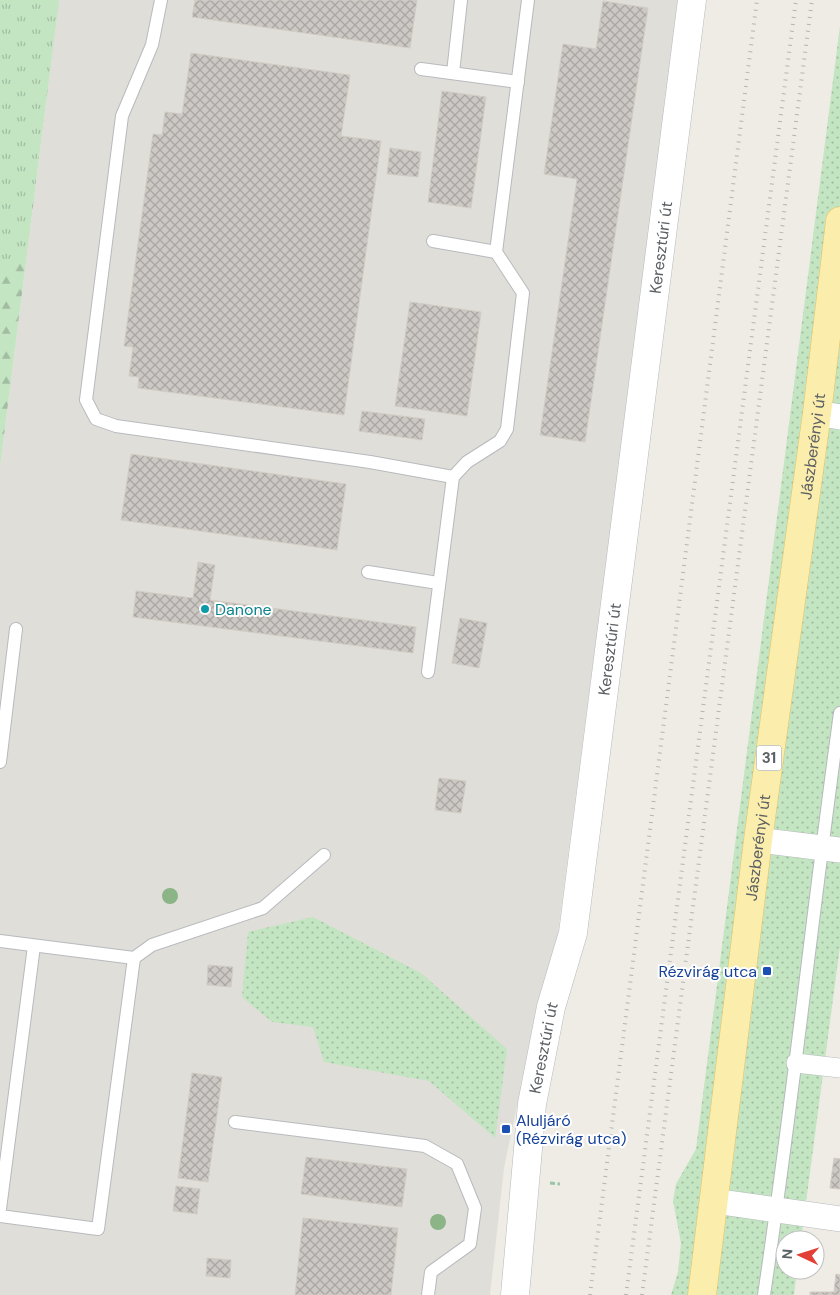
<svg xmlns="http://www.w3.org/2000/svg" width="840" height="1295" font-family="'DM Sans',sans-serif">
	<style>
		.industrial { fill: #e0ded9 }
		.grass { fill: url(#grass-dots) }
		.forest { fill: url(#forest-firs) }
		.park { fill: url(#park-tufts) }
		.building { fill: url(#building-cross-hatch); stroke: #d2cdc3 }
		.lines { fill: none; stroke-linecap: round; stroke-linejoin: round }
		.service-casing { stroke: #b7babe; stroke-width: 14 }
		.pedestrian-casing { stroke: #b7babe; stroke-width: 20 }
		.minor-casing { stroke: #b7babe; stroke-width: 26 }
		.secondary-casing { stroke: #b6b9be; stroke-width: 29 }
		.primary-casing { stroke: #ebc160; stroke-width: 29 }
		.path { stroke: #9bc5a6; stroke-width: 3; stroke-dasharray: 5 2.5; stroke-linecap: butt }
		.service { stroke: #fff; stroke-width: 12 }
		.pedestrian { stroke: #fff; stroke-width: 19 }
		.minor { stroke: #fff; stroke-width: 25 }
		.secondary { stroke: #fff; stroke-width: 28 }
		.primary { stroke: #fbedac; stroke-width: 28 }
		.rail { stroke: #b3b4b4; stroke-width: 4; stroke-dasharray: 1 6; stroke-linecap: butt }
		.tree { fill: #8bb487 }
		.culture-dot { fill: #0f9aa8; stroke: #fff; stroke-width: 2 }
		.transit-dot { fill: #1a4fb4; stroke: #fff; stroke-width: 2 }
		.labels { text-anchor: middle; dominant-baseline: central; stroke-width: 4; stroke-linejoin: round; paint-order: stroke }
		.shield { fill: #fff; stroke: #8d9092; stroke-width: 1 }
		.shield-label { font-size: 15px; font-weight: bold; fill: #5c6064 }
		.street-label { font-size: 16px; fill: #5c6064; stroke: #fff }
		.culture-label { font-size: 16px; fill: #0d838f; stroke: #fff; text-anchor: start }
		.transit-label { font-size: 16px; fill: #164399; stroke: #fff; text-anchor: end }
	</style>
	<defs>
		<pattern id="grass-dots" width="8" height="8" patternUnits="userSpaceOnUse" patternTransform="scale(1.25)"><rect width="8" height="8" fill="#c3e5c2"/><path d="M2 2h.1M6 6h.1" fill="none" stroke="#a2bda1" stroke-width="1.8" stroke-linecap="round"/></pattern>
		<pattern id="forest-firs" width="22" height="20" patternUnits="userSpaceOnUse" patternTransform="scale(1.25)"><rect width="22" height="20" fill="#c3e5c2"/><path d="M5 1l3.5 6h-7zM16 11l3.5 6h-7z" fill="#a2bda1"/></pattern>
		<pattern id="park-tufts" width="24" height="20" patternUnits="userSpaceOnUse" patternTransform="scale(1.25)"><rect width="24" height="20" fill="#c3e5c2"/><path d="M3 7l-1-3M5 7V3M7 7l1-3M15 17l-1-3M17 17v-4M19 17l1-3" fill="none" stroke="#a2bda1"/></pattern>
		<pattern id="building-cross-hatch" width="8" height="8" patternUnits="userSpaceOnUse" patternTransform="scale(1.25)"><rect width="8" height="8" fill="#ccc8c4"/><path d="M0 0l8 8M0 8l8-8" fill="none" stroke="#a9a6a3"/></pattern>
	</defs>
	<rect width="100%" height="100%" fill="#eeece4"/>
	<path class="industrial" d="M59,0H679L556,948L532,1034L504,1168L490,1295H0V467Z"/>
	<g class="grass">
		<path d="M840,26V946L801,1240H785V1270H797L794,1295H671L678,1272L681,1243L673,1201L676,1184L696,1149Z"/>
		<path d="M313,917L421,973L507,1049L495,1138L429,1081L324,1062L313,1027L272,1022L242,997L248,932Z"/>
	</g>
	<path class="forest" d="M0,0H59L0,467Z"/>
	<path class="park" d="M0,0H59L25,263L0,259Z"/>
	<g class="building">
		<path d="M195,0H417L410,48L192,17Z"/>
		<path d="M603,1L648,8L585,442L540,435L577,179L544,174L563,44L596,49Z"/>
		<path d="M191,53L350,75L341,136L381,141L344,415L138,388L139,377L129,376L133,347L124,346L153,134L162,135L165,112L182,114Z"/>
		<path d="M442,91L486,97L471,208L428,202Z"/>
		<path d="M390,148L421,152L418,177L387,174Z"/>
		<path d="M410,302L481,312L467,416L395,406Z"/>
		<path d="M362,411L425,419L422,440L359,431Z"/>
		<path d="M131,454L346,484L337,550L121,520Z"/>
		<path d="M198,562L215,565L210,600L416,627L413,653L133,617L136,591L193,598Z"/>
		<path d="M460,618L487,623L479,668L452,663Z"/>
		<path d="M439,778L466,781L461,813L435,810Z"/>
		<path d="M208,965L233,967L231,987L207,985Z"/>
		<path d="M192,1073L222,1077L208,1182L178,1178Z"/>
		<path d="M306,1157L407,1169L402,1207L301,1194Z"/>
		<path d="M834,1158L840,1159V1189L830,1188Z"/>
		<path d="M176,1186L200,1189L197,1214L173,1211Z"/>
		<path d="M303,1218L398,1228L391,1295H295Z"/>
		<path d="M207,1258L231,1260L230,1278L206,1276Z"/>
		<path d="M836,1274L840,1275V1295H810V1292H834Z"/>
	</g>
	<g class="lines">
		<defs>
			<g id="service">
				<path d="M161,0L152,45L122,116L86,400L96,419L116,426L370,462L453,477"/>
				<path d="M421,69L518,82"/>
				<path d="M453,73L461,0"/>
				<path d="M433,241L496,252"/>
				<path d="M368,572L438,583"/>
				<path d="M428,672L453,477L467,462L500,441L507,429L523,293L496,252L528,0"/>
				<path d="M0,762L16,629"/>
				<path d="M0,941L134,958L152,945L263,908L324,855"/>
				<path d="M235,1122L425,1146L457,1164L475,1208L470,1244L431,1272L428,1295"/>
				<path d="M0,1209L34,946"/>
				<path d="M0,1216L98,1229L134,958"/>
				<path d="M764,1295C793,1101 813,907 840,713"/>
			</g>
			<path id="pedestrian" d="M796,1063L840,1068"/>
			<g id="minor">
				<path d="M817,413L840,417"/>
				<path d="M758,840L840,850"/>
				<path d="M714,1201L840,1219"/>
			</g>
			<g id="secondary">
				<path id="s1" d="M515,1295L532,1104L551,1007L573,933L692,0"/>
			</g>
			<g id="primary">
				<path id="s2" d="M702,1295L758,840L817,413L840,221"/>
			</g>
		</defs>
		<use href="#service" class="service-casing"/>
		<use href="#pedestrian" class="pedestrian-casing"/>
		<use href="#minor" class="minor-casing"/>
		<use href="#secondary" class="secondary-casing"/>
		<use href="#primary" class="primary-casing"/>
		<path class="path" d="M550,1183L560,1184"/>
		<use href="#service" class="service"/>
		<use href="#pedestrian" class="pedestrian"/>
		<use href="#minor" class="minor"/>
		<use href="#secondary" class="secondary"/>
		<use href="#primary" class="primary"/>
		<g class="rail">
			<path d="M590,1295L757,0"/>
			<path d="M626,1295L796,0"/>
			<path d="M642,1295L812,0"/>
		</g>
	</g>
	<g class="tree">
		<circle cx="170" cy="896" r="8"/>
		<circle cx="438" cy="1222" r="8"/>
	</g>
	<circle class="culture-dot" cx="205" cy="609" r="5"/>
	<g class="transit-dot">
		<rect x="762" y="966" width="10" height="10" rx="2.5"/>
		<rect x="501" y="1124" width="10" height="10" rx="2.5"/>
	</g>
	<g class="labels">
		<rect class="shield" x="756.5" y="745.5" width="25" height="25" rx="4"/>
		<g class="shield-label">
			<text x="769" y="758">31</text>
		</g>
		<g class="street-label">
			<text stroke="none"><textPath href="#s1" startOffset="1059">Keresztúri út</textPath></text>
			<text stroke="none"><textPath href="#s2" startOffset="856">Jászberényi út</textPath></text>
			<text stroke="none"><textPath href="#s1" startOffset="654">Keresztúri út</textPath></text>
			<text stroke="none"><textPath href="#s2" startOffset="451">Jászberényi út</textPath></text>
			<text stroke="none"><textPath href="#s1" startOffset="249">Keresztúri út</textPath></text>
		</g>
		<g class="culture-label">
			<text x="215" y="609">Danone</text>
		</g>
		<g class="transit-label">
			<text x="757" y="971">Rézvirág utca</text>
			<text x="516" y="1120" text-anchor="start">Aluljáró<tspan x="516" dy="18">(Rézvirág utca)</tspan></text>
		</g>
	</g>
	<g transform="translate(800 1255) rotate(274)"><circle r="24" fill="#ffffff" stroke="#bebfc1"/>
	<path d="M0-4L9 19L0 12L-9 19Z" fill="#e24037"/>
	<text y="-8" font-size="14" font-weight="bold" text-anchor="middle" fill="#5c6064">N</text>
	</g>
</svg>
